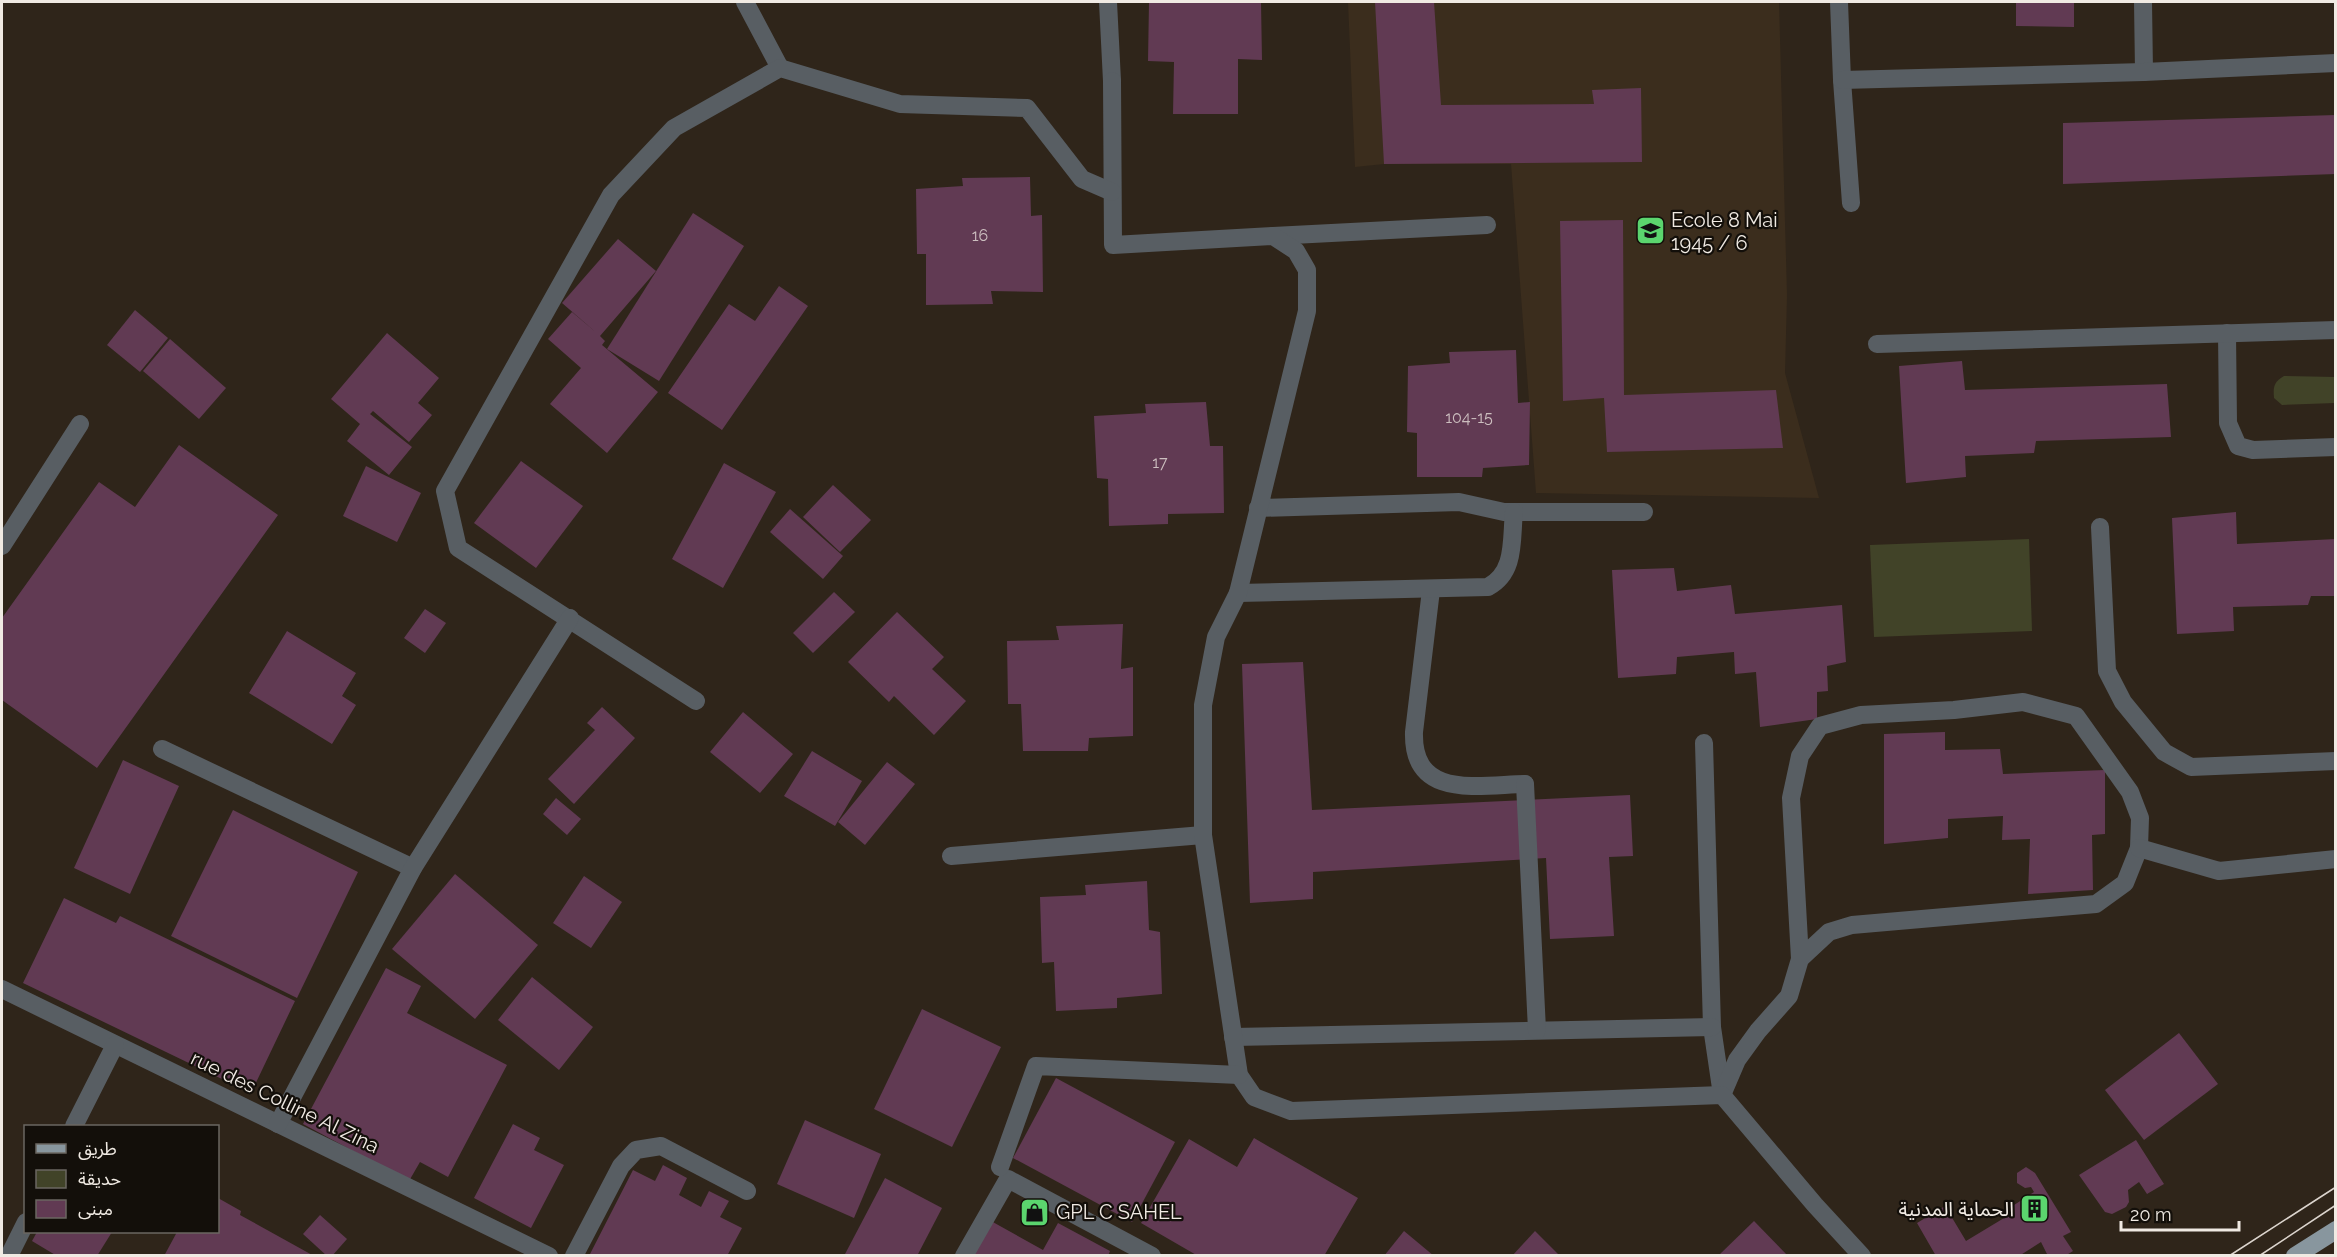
<svg xmlns="http://www.w3.org/2000/svg" width="2337" height="1257" font-family="Raleway,'Noto Sans Arabic',sans-serif">
	<style>
		.built { fill: #3b2d1d }
		.green { fill: #414328 }
		.building { fill: #613a53 }
		.lines { fill: none; stroke-linecap: round; stroke-linejoin: round }
		.lane { stroke: #585e63; stroke-width: 18 }
		.street { stroke: #585e63; stroke-width: 18 }
		.primary { stroke: #88969e; stroke-width: 18 }
		.tram { stroke: #dcd5ce; stroke-width: 1.5 }
		.labels { text-anchor: middle; dominant-baseline: central; stroke-width: 4.5; stroke-linejoin: round; paint-order: stroke }
		.number-label { font-size: 16px; fill: #ccbebf }
		.poi-label { font-size: 20px; fill: #f0eae3; stroke: #130f0a; text-anchor: start }
		.street-label { font-size: 20px; fill: #f0eae3; stroke: #130f0a }
	</style>
	<rect width="100%" height="100%" fill="#2f251a"/>
	<path class="built" d="M1348,2H1779L1787,295L1785,373L1819,498L1536,493L1511,164H1384L1355,167Z"/>
	<g class="green">
		<path d="M2284,376L2335,377V403L2282,405L2274,398C2273,386 2274,382 2284,376Z"/>
		<path d="M2029,539L2032,631L1874,637L1870,545Z"/>
	</g>
	<g class="building">
		<path d="M1149,2H1261L1262,60L1238,59V114H1173L1174,62L1148,61Z"/>
		<path d="M1375,2H1434L1441,105L1594,104L1592,90L1641,88L1642,162L1384,164Z"/>
		<path d="M2016,2H2074V27L2016,26Z"/>
		<path d="M2336,115V174L2063,184V123Z"/>
		<path d="M1030,177L1031,216L1042,215L1043,292L991,291L993,304L926,305V254H917L916,189L963,186L962,178Z"/>
		<path d="M693,213L744,246L659,381L607,349Z"/>
		<path d="M1623,220L1624,395L1776,390L1783,448L1607,452L1604,398L1563,401L1560,221Z"/>
		<path d="M618,239L656,271L600,336L605,341L602,345L658,392L607,453L550,404L581,368L548,339L572,312L598,334L562,303Z"/>
		<path d="M779,286L808,306L722,430L668,393L729,304L755,321Z"/>
		<path d="M135,310L168,338L140,372L107,345Z"/>
		<path d="M387,333L439,378L418,403L432,415L409,442L373,411L370,414L412,447L389,475L347,441L360,424L331,399Z"/>
		<path d="M170,339L226,388L199,419L143,371Z"/>
		<path d="M1516,350L1518,403L1530,402L1529,465L1483,468L1482,477H1417V433L1407,432L1408,366L1450,363L1449,352Z"/>
		<path d="M1962,361L1965,390L2167,384L2171,437L2036,441L2034,453L1965,456L1966,477L1906,483L1899,366Z"/>
		<path d="M1206,402L1210,446H1223L1224,513L1168,514V524L1109,526L1108,479L1097,478L1094,416L1146,413L1145,404Z"/>
		<path d="M179,445L278,515L97,768L2,700V618L99,482L135,507Z"/>
		<path d="M521,461L583,506L536,568L474,523Z"/>
		<path d="M724,463L776,492L723,588L672,559Z"/>
		<path d="M366,466L421,493L397,542L343,516Z"/>
		<path d="M833,485L871,520L840,552L803,517Z"/>
		<path d="M790,509L843,556L823,579L770,532Z"/>
		<path d="M2236,512L2237,544L2336,539V596H2311L2308,605L2233,607L2234,631L2177,634L2172,518Z"/>
		<path d="M1674,568L1677,591L1731,585L1735,614L1842,605L1846,662L1827,666L1828,691L1817,692V719L1760,727L1756,672L1735,674L1734,652L1677,657L1676,674L1618,678L1612,570Z"/>
		<path d="M834,592L855,612L813,653L793,633Z"/>
		<path d="M425,609L446,623L425,653L404,638Z"/>
		<path d="M897,612L944,657L932,669L966,701L934,735L894,696L889,702L848,662Z"/>
		<path d="M1123,624L1121,669L1133,667V736L1089,738L1088,751H1023L1021,704H1008L1007,641L1059,640L1056,626Z"/>
		<path d="M287,631L356,673L342,696L356,705L332,744L249,693Z"/>
		<path d="M1303,662L1312,810L1630,795L1633,856L1609,857L1614,936L1550,939L1546,858L1313,872V899L1250,903L1242,664Z"/>
		<path d="M602,707L635,738L574,804L548,779L595,730L587,723Z"/>
		<path d="M743,712L793,754L760,793L710,752Z"/>
		<path d="M1945,732V750L2000,749L2003,774L2105,770V834L2092,835L2093,890L2028,894L2030,839L2002,840L2003,816L1948,819V838L1884,844V734Z"/>
		<path d="M812,751L862,781L835,826L784,796Z"/>
		<path d="M123,760L179,786L130,894L74,868Z"/>
		<path d="M887,762L915,784L865,845L838,822Z"/>
		<path d="M556,798L581,819L567,835L543,814Z"/>
		<path d="M233,810L358,872L297,998L171,936Z"/>
		<path d="M455,874L538,945L475,1019L392,949Z"/>
		<path d="M584,876L622,902L591,948L553,923Z"/>
		<path d="M1147,881L1149,930L1160,932L1162,994L1117,998V1008L1056,1011L1054,962L1042,963L1040,897L1086,895L1085,885Z"/>
		<path d="M64,898L116,923L120,916L295,1001L251,1093L23,983Z"/>
		<path d="M386,968L421,986L407,1013L507,1065L448,1177L420,1162L409,1181L303,1124Z"/>
		<path d="M532,977L593,1027L559,1070L498,1020Z"/>
		<path d="M922,1009L1001,1047L952,1147L874,1109Z"/>
		<path d="M2179,1033L2218,1084L2144,1140L2105,1090Z"/>
		<path d="M1056,1078L1175,1142L1132,1222L1013,1158Z"/>
		<path d="M805,1120L881,1154L854,1218L777,1184Z"/>
		<path d="M513,1124L540,1138L534,1150L564,1165L531,1228L474,1198Z"/>
		<path d="M1254,1138L1358,1198L1324,1256H1198L1141,1223L1189,1139L1237,1167Z"/>
		<path d="M2136,1140L2164,1184L2147,1194L2139,1182L2128,1190L2129,1202L2126,1207L2112,1214L2105,1212L2079,1175Z"/>
		<path d="M663,1165L687,1178L679,1195L701,1207L709,1191L729,1201L720,1217L742,1228L727,1256H589L633,1170L655,1181Z"/>
		<path d="M2026,1167L2035,1173L2071,1232L2063,1236L2073,1251L2065,1256H2048L2041,1242L2019,1256H1936L1917,1223L1945,1206L1966,1241L2014,1212L2011,1207L2034,1192L2031,1187L2025,1188L2017,1183V1173Z"/>
		<path d="M885,1178L942,1208L917,1256H844Z"/>
		<path d="M218,1198L241,1211L240,1215L314,1256H164L177,1232H218Z"/>
		<path d="M320,1215L347,1239L332,1256H327L303,1234Z"/>
		<path d="M991,1221L1043,1250L1058,1223L1110,1251L1108,1256H973Z"/>
		<path d="M1754,1221L1788,1256H1718Z"/>
		<path d="M1404,1231L1434,1256H1384Z"/>
		<path d="M1535,1231L1560,1256H1512Z"/>
		<path d="M37,1232H112L97,1256H57L32,1241Z"/>
	</g>
	<g class="lines">
		<g class="lane">
			<path d="M1108,2L1112,81"/>
			<path d="M1839,2L1842,80L1851,203"/>
			<path d="M2143,2L2144,72"/>
			<path d="M1842,80L2144,72L2336,63"/>
			<path d="M1273,236L1487,225"/>
			<path d="M2227,333L2228,423L2238,446L2253,450L2336,447"/>
			<path d="M1877,344L2336,330"/>
			<path d="M1258,508L1459,502L1504,512H1644"/>
			<path d="M2100,527L2107,671L2123,702L2164,752L2191,767L2336,761"/>
			<path d="M2,546L80,424"/>
			<path d="M1431,590L1414,732C1412,800 1478,785 1525,784"/>
			<path d="M1238,593L1488,587C1516,572 1511,540 1514,512"/>
			<path d="M1704,743L1712,1027L1722,1095"/>
			<path d="M951,856L1203,835"/>
			<path d="M1233,1037L1712,1027"/>
			<path d="M1722,1095L1737,1060L1758,1031L1789,996L1800,959L1791,798L1800,756L1820,726L1861,715L1954,710L2023,702L2076,716L2130,792L2140,818L2139,848L2125,883L2096,904L1852,925L1829,932L1800,959"/>
			<path d="M964,1256L1008,1179L1152,1256"/>
		</g>
		<g class="street">
			<path d="M745,2L780,68"/>
			<path d="M1112,81L1113,245L1273,236L1296,251L1307,270V311L1238,593L1216,637L1203,705V835L1239,1075L1254,1097L1291,1111L1722,1095L1815,1205L1862,1256"/>
			<path d="M696,701L458,548L445,491L611,195L674,128L780,68L900,104L1027,108L1082,179L1112,192"/>
			<path d="M162,749L413,868"/>
			<path d="M1525,784L1537,1030"/>
			<path d="M2139,848L2219,871L2336,859"/>
			<path d="M2,989L549,1256"/>
			<path d="M278,1124L413,868L570,618"/>
			<path d="M74,1126L115,1045"/>
			<path d="M1000,1167L1036,1066L1239,1075"/>
			<path d="M9,1256L26,1222"/>
			<path d="M574,1256L621,1166L636,1150L661,1146L747,1191"/>
		</g>
		<path class="primary" d="M2295,1256L2336,1230"/>
		<g class="tram">
			<path d="M2229,1256L2336,1187"/>
			<path d="M2259,1256L2336,1205"/>
		</g>
	</g>
	<defs>
		<symbol id="school-square" viewBox="-11 -11 22 22"><rect x="-9" y="-9" width="18" height="18" rx="4" fill="#5bd56e" stroke="#130f0a"/><path d="M0-5L7-2L0 1L-7-2ZM-4 1L0 2.5L4 1V4Q0 6-4 4Z" fill="#111"/></symbol>
		<symbol id="building-square" viewBox="-11 -11 22 22"><rect x="-9" y="-9" width="18" height="18" rx="4" fill="#5bd56e" stroke="#130f0a"/><path d="M-4-6H4V6H1V3H-1V6H-4ZM-2.5-4.3h1.7v1.8h-1.7ZM.8-4.3h1.7v1.8H.8ZM-2.5-1h1.7V.8h-1.7ZM.8-1h1.7V.8H.8Z" fill="#111"/></symbol>
		<symbol id="shop-square" viewBox="-11 -11 22 22"><rect x="-9" y="-9" width="18" height="18" rx="4" fill="#5bd56e" stroke="#130f0a"/><path d="M-5-2.5h2.3a2.7 3.5 0 0 1 5.4 0H5L5.5 6h-11ZM-1.5-2.5h3a1.5 2.3 0 0 0-3 0Z" fill="#111"/></symbol>
	</defs>
	<g fill-rule="evenodd">
		<use href="#school-square" x="1634" y="214" width="33" height="33"/>
		<use href="#building-square" x="2018" y="1192" width="33" height="33"/>
		<use href="#shop-square" x="1018" y="1196" width="33" height="33"/>
	</g>
	<g class="labels">
		<g class="number-label">
			<text x="980" y="235">16</text>
			<text x="1469" y="417">104-15</text>
			<text x="1160" y="462">17</text>
		</g>
		<g class="poi-label">
			<text x="1671" y="220">Ecole 8 Mai<tspan x="1671" dy="23">1945 / 6</tspan></text>
			<text x="2014" y="1209" text-anchor="end">الحماية المدنية</text>
			<text x="1056" y="1212">GPL C SAHEL</text>
		</g>
		<g class="street-label">
			<text transform="translate(285 1102) rotate(26)">rue des Colline Al Zina</text>
		</g>
	</g>
	<rect width="2337" height="1257" fill="none" stroke="#f0eae3" stroke-width="6"/>
	<rect x="24" y="1125" width="195" height="108" fill="#130f0a" stroke="#6b6761" stroke-width="1.5"/>
	<rect x="36" y="1144" width="30" height="9" fill="#88969e" stroke="#6b6761" stroke-width="1.5"/>
	<text x="78" y="1155" font-size="18" fill="#f0eae3">طريق</text>
	<rect x="36" y="1170" width="30" height="18" fill="#414328" stroke="#6b6761" stroke-width="1.5"/>
	<text x="78" y="1185" font-size="18" fill="#f0eae3">حديقة</text>
	<rect x="36" y="1200" width="30" height="18" fill="#613a53" stroke="#6b6761" stroke-width="1.5"/>
	<text x="78" y="1215" font-size="18" fill="#f0eae3">مبنى</text>
	<path d="M2121 1221v9h118v-9" fill="none" stroke="#f0eae3" stroke-width="3"/>
	<text x="2130" y="1221" font-size="18" fill="#f0eae3" stroke="#130f0a" stroke-width="4.5" paint-order="stroke">20 m</text>
</svg>
